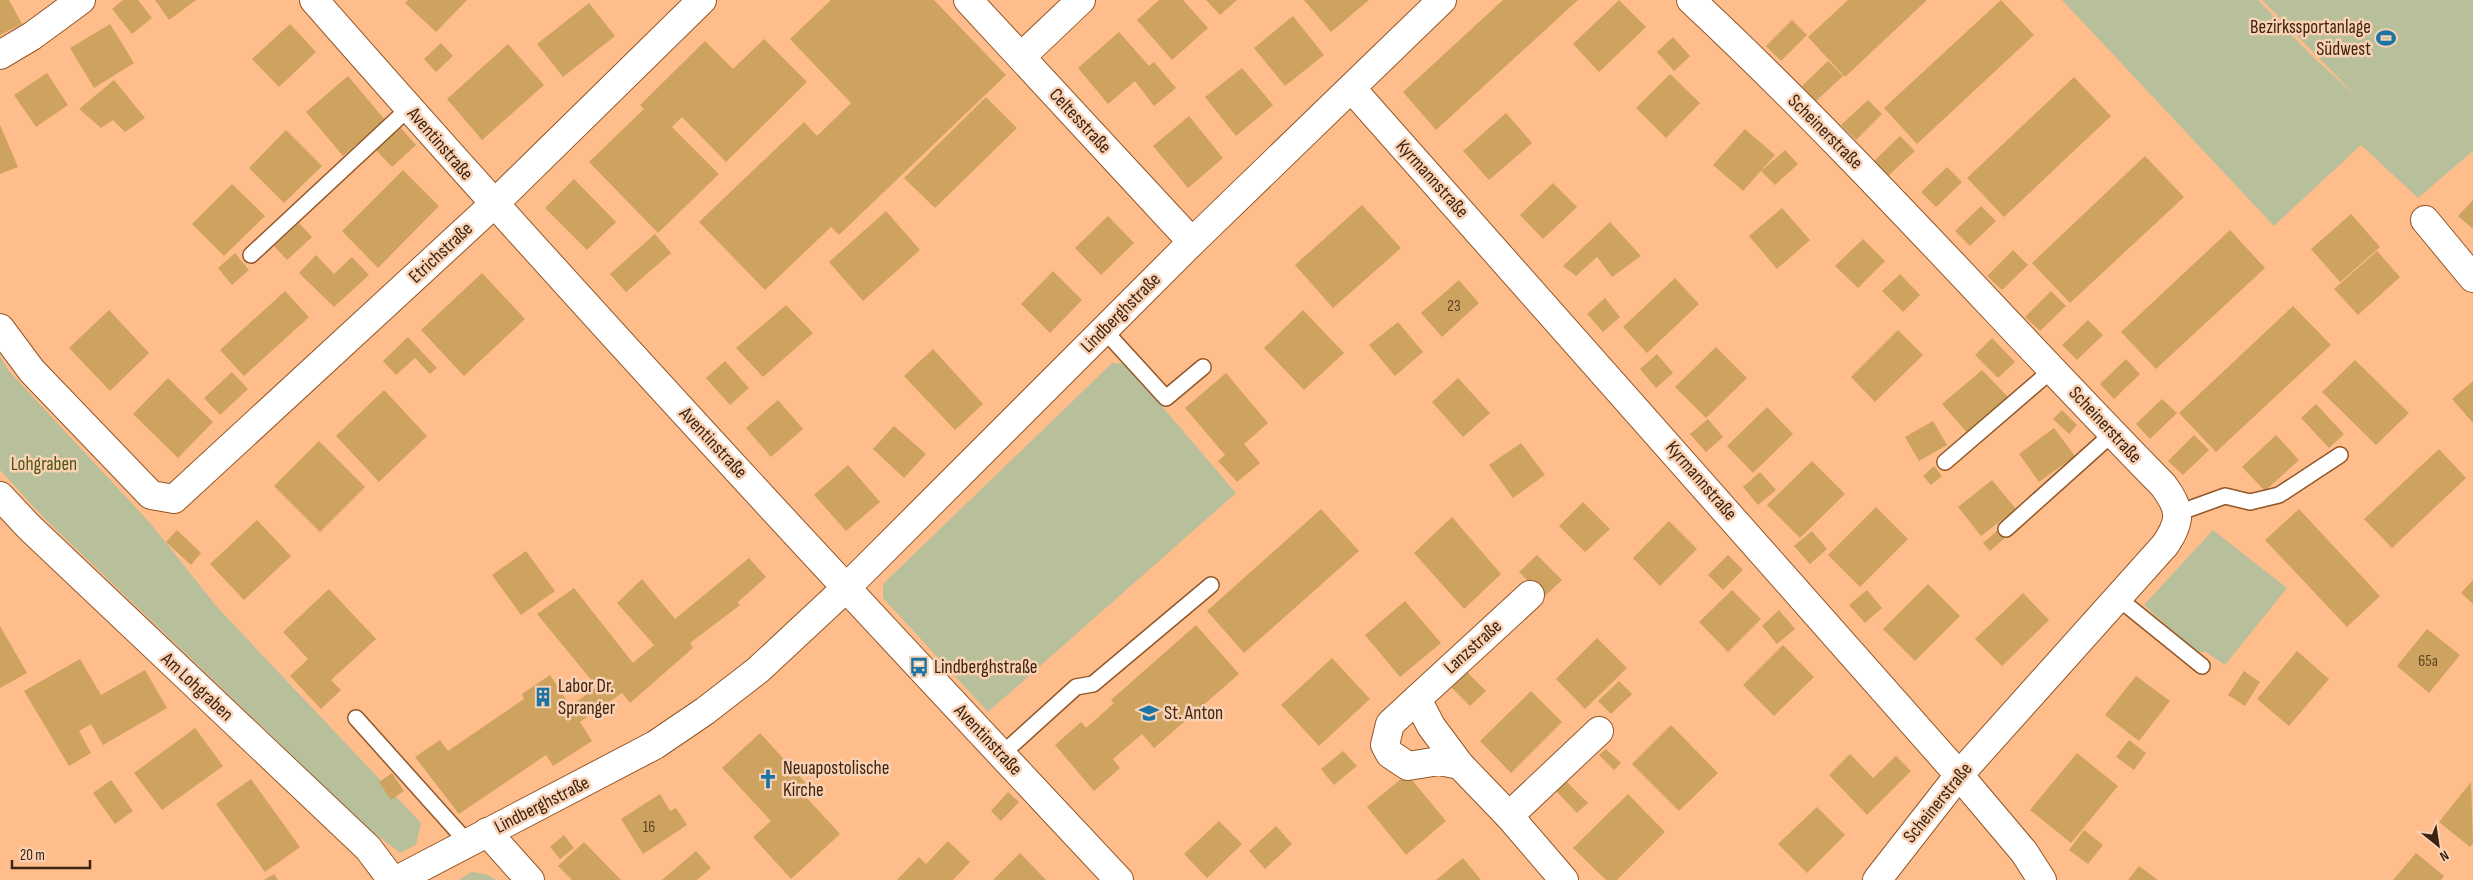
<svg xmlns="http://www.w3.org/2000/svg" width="2473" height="880" font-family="'Sofia Sans Condensed',sans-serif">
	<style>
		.green { fill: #b8c09b }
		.building { fill: #cea35f }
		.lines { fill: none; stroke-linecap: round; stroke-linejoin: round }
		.lane-casing { stroke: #925727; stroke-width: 18 }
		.street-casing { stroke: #925727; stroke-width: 30 }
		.lane { stroke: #fff; stroke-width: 15 }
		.street { stroke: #fff; stroke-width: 28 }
		.labels { text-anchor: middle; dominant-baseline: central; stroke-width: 5; stroke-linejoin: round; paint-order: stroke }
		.number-label { font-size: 16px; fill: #614424 }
		.poi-label { font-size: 19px; fill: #3d2410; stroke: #f9d1b4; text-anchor: start }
		.street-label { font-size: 19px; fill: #3d2410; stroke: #f9d1b4 }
		.park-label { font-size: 19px; fill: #4d5613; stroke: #f9d1b4 }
	</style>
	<rect width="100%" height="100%" fill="#ffbd8c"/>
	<g class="green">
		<path d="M2062,0H2258L2314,58L2356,96L2262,0H2473V151L2418,198L2361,145L2274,226Z"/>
		<path d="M0,356L8,370L151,524L217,607L421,823L416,845L400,853L368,828L45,519L0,470Z"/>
		<path d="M1112,363L1126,364L1236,493L988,712L883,598V584Z"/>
		<path d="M2213,530L2287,588L2225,665L2206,652H2196L2144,605Z"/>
		<path d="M471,872L486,874L496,880H459Z"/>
	</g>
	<g class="building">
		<path d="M0,0H9L22,24L0,35Z"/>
		<path d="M123,0H138L152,18L132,34L112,9Z"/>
		<path d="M155,0H196L169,20Z"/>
		<path d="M408,0H467L436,32L405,3Z"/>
		<path d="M831,0H934L1006,75L839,235L831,227L765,290L699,222L804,122L817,136L851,103L790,39Z"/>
		<path d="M1159,0H1183L1208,28L1172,60L1137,20Z"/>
		<path d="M1206,0H1237L1220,15Z"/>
		<path d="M1304,0H1369L1331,32Z"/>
		<path d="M1503,0H1578L1436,130L1403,92Z"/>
		<path d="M1619,0L1646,27L1599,72L1573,44Z"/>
		<path d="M1848,0H1927L1845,77L1808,37Z"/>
		<path d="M2001,0L2034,35L1917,144L1884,108Z"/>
		<path d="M589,3L615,36L563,77L537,44Z"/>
		<path d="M1293,16L1324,55L1285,86L1254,48Z"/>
		<path d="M1792,20L1807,35L1781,61L1766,46Z"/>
		<path d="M110,24L134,63L94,88L70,48Z"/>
		<path d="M290,24L316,52L279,87L252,59Z"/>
		<path d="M1119,32L1149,66L1154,62L1176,88L1154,106L1135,81L1108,104L1078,68Z"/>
		<path d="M1673,37L1690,56L1674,71L1657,52Z"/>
		<path d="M764,39L807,82L726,162L682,117L672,127L719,174L658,233L589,162L644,109L640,105L705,41L733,69Z"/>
		<path d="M441,43L453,56L436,72L424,59Z"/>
		<path d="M508,44L544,85L482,140L447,99Z"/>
		<path d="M1828,61L1843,76L1816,101L1802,86Z"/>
		<path d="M1242,68L1273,105L1236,136L1205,97Z"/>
		<path d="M47,73L68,105L36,127L14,95Z"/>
		<path d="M1670,74L1700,103L1666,138L1636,108Z"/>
		<path d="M348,76L385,120L343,156L306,112Z"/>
		<path d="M2074,77L2111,116L2004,217L1967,178Z"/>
		<path d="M114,80L145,118L125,132L113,120L101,128L79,109Z"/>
		<path d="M986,97L1017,128L935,208L904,178Z"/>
		<path d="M1868,100L1882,114L1856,140L1841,125Z"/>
		<path d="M1506,113L1532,143L1489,180L1463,151Z"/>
		<path d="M1189,116L1223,158L1188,188L1153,146Z"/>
		<path d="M0,125L18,167L0,174Z"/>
		<path d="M399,126L416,145L392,167L374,148Z"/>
		<path d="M1745,129L1775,155L1743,191L1713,165Z"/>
		<path d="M286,130L322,166L284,203L249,168Z"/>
		<path d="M1900,136L1915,151L1888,176L1874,161Z"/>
		<path d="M1785,150L1798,164L1775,185L1761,171Z"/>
		<path d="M2145,156L2184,197L2070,303L2032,263Z"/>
		<path d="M1947,167L1962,182L1936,207L1921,192Z"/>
		<path d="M403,170L439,206L378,268L342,231Z"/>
		<path d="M574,179L616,222L587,250L545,208Z"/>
		<path d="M1553,183L1577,207L1543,239L1520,215Z"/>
		<path d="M232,184L265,216L224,256L192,224Z"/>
		<path d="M2473,200V229L2458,216Z"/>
		<path d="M1362,205L1401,248L1333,308L1295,265Z"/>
		<path d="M1981,206L1996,221L1970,246L1955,231Z"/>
		<path d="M1782,208L1810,240L1777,269L1749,236Z"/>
		<path d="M886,211L920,250L863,301L829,262Z"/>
		<path d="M2351,214L2380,247L2340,282L2311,249Z"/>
		<path d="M1108,216L1134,243L1101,275L1075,248Z"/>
		<path d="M1610,222L1641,256L1612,277L1597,257L1576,276L1563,266Z"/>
		<path d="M299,223L312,237L287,260L274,246Z"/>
		<path d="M2230,230L2265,268L2156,369L2121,332Z"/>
		<path d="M655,234L671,253L626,292L610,274Z"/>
		<path d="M1863,239L1885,261L1858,288L1835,266Z"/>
		<path d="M2013,250L2028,265L2002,290L1987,276Z"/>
		<path d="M2377,251L2400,277L2358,315L2334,289Z"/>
		<path d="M235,253L249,270L232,285L218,268Z"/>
		<path d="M316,255L334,274L352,257L369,275L334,307L299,273Z"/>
		<path d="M1053,271L1082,300L1050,333L1021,304Z"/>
		<path d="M482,273L525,319L464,376L421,330Z"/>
		<path d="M1900,274L1920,295L1903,312L1882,291Z"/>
		<path d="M1675,278L1699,304L1647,353L1623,327Z"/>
		<path d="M1459,280L1479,303L1442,337L1421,313Z"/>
		<path d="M285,291L309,317L244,376L220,350Z"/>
		<path d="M2051,291L2066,306L2040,331L2025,317Z"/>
		<path d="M1605,298L1620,317L1603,332L1587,314Z"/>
		<path d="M786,305L813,333L763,377L736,348Z"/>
		<path d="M2293,306L2331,345L2216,452L2179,413Z"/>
		<path d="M109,310L149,353L110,391L69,348Z"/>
		<path d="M1303,310L1344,353L1304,390L1264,348Z"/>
		<path d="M2088,320L2103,335L2077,360L2062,345Z"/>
		<path d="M1398,322L1423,352L1395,376L1369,345Z"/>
		<path d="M1898,330L1923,355L1875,402L1851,377Z"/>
		<path d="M408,337L437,368L430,374L415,358L396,375L383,361Z"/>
		<path d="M1992,338L2015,362L1998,378L1975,355Z"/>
		<path d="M1716,347L1747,378L1706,418L1675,387Z"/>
		<path d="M933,349L983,404L955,430L904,376Z"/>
		<path d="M1657,354L1673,373L1656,388L1640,369Z"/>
		<path d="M2126,359L2140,374L2114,399L2100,384Z"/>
		<path d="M2355,360L2409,413L2376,445L2322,392Z"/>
		<path d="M725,361L749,388L730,405L706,378Z"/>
		<path d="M1982,370L2011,400L1969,435L1942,404Z"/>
		<path d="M232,372L248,389L220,415L204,398Z"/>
		<path d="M1226,373L1268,423L1244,444L1260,463L1237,482L1218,461L1225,455L1185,408Z"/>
		<path d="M168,378L213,422L178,458L133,414Z"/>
		<path d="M1458,378L1490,413L1463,437L1432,402Z"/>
		<path d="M2473,381V423L2452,399Z"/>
		<path d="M384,390L427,436L379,482L336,436Z"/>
		<path d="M2162,399L2177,413L2150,439L2136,424Z"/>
		<path d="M778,400L803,429L771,457L746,428Z"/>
		<path d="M2316,404L2344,434L2329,448L2301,418Z"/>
		<path d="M1767,407L1793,434L1753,473L1727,446Z"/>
		<path d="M2062,410L2077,425L2069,434L2053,419Z"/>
		<path d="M1708,419L1723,437L1706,452L1690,434Z"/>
		<path d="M1933,421L1947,445L1919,461L1905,437Z"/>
		<path d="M894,426L926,454L904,478L873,449Z"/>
		<path d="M2054,428L2075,456L2039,482L2019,454Z"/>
		<path d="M2194,435L2209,450L2183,475L2168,461Z"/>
		<path d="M2276,435L2299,460L2265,491L2242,467Z"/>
		<path d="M319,441L365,487L320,532L274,486Z"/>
		<path d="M1521,443L1545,475L1513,498L1489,465Z"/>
		<path d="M2439,449L2466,478L2392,548L2364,519Z"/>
		<path d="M1812,461L1845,494L1800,538L1767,505Z"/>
		<path d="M848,465L880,502L846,531L814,495Z"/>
		<path d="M1934,466L1942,476L1931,485L1923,476Z"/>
		<path d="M1760,472L1776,490L1758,505L1743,487Z"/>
		<path d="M1992,480L2016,509L1981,536L1958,507Z"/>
		<path d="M1583,502L1610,529L1585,552L1559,526Z"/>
		<path d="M1876,507L1908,539L1860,587L1828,555Z"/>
		<path d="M1321,509L1359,551L1244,653L1207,611Z"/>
		<path d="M2299,509L2380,596L2347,627L2265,540Z"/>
		<path d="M1452,517L1501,574L1464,609L1414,553Z"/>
		<path d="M257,520L291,556L244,600L210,564Z"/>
		<path d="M1669,521L1697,549L1660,586L1633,558Z"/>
		<path d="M1999,529L2006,537L1990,551L1983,543Z"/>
		<path d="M177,530L201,553L191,565L166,542Z"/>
		<path d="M1812,531L1827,549L1810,564L1794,546Z"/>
		<path d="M526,551L555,591L521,615L492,575Z"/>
		<path d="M1537,555L1562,580L1544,597L1519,572Z"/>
		<path d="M1728,555L1743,570L1723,590L1708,575Z"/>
		<path d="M749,558L766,577L738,602L732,595L740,605L690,643L693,648L630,703L622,693L580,722L592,741L553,766L546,755L459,814L415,757L440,740L448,751L524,699L522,694L550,675L570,706L597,687L537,614L574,588L633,663L654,645L617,603L642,579L675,619Z"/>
		<path d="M2473,580V604L2461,593Z"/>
		<path d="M1928,584L1960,616L1915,661L1883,629Z"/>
		<path d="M329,589L376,639L331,680L341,690L321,709L290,676L308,659L283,632Z"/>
		<path d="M1732,590L1761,619L1728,652L1699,622Z"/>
		<path d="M1867,590L1882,608L1865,623L1849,605Z"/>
		<path d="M2023,593L2049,620L2002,666L1975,639Z"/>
		<path d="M1405,601L1441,643L1400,677L1365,635Z"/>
		<path d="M1779,610L1795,629L1777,644L1762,626Z"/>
		<path d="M1196,625L1239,674L1154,748L1142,734L1113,759L1120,768L1094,791L1055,745L1081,722L1086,728L1114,703L1111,700Z"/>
		<path d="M0,626L27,673L0,688Z"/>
		<path d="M2427,629L2460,655L2429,693L2397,666Z"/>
		<path d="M1597,638L1627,668L1585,709L1556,679Z"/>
		<path d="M1783,645L1814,677L1774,716L1743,685Z"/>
		<path d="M2297,651L2329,679L2289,726L2257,699Z"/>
		<path d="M1332,658L1370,699L1319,746L1281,705Z"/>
		<path d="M80,659L101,695L145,670L167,708L103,745L91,724L79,731L91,753L69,766L24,691Z"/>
		<path d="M1466,671L1486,691L1470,706L1450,686Z"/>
		<path d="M2244,671L2260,682L2245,706L2228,695Z"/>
		<path d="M2136,676L2170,701L2139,741L2105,715Z"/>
		<path d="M1619,681L1632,694L1611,714L1598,701Z"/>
		<path d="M1531,691L1562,722L1511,773L1480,741Z"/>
		<path d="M1671,725L1718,773L1679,811L1632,764Z"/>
		<path d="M195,728L223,766L162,810L134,773Z"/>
		<path d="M760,733L813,791L806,797L840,834L791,879L753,837L771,821L722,768Z"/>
		<path d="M2129,740L2146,753L2134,770L2116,757Z"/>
		<path d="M1606,749L1621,763L1614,770L1599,755Z"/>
		<path d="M1343,751L1357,766L1334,785L1321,769Z"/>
		<path d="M2077,753L2118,786L2071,843L2030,810Z"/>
		<path d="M1850,754L1873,778L1896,756L1911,771L1867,815L1829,775Z"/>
		<path d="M392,773L404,791L391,800L379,782Z"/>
		<path d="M1407,774L1446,821L1406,855L1367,807Z"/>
		<path d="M251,779L300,847L265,872L216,804Z"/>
		<path d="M111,780L133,811L115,824L93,793Z"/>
		<path d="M1566,781L1588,803L1577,813L1556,791Z"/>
		<path d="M2471,782L2473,843L2470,847L2439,822Z"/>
		<path d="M1008,792L1019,802L1001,821L991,811Z"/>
		<path d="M660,794L670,811L676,808L687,825L643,854L621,819Z"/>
		<path d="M1628,794L1665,832L1617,880H1606L1573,848Z"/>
		<path d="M1817,807L1845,835L1807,873L1778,844Z"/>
		<path d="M1219,821L1242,844L1207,878L1184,854Z"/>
		<path d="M1276,826L1292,844L1265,869L1249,851Z"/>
		<path d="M2084,830L2103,845L2088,864L2069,850Z"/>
		<path d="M564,835L574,848L560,859L550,847Z"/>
		<path d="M948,841L970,862L953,880H897L919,857L926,864Z"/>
		<path d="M584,842L621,880H572L558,866Z"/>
		<path d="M696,851L711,868L697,880H662Z"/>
		<path d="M1020,853L1046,880H993Z"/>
		<path d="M2416,853L2444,876L2441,880H2393Z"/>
		<path d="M1463,858L1481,880H1436Z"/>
		<path d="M2139,866L2158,880H2128Z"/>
		<path d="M274,874L278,880H264Z"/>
	</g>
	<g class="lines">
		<defs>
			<g id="lane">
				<path d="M251,255L409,108"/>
				<path d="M1104,330L1166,398L1203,367"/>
				<path d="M1945,462L2053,369"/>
				<path d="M2178,513L2225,496L2250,502L2279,495L2340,455"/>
				<path d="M2006,529L2112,434"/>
				<path d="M2118,598L2202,666"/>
				<path d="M356,718L468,843"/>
				<path d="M1001,755L1076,687L1093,684L1211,585"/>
			</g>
			<g id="street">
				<path d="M314,0C576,299 847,590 1119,880"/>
				<path d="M968,0L1192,242"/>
				<path d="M1691,0C1856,154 2005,324 2163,485C2181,509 2182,520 2165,545L1959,775L1877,880"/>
				<path d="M0,55L32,36L81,0"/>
				<path d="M1021,57L1081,0"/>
				<path d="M1352,89L1959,775L2024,852L2042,880"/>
				<path d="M2425,220L2473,278"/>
				<path d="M0,328L32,371L151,495L174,499L494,204L702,0"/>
				<path d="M0,496L29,527L368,848L392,880"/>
				<path d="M1530,595L1417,699L1431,726L1460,765L1509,816L1564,880"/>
				<path d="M1417,699L1390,724L1385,745L1390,754L1408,766L1439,761L1460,765"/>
				<path d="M1509,816L1599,731"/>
				<path d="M487,832L530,880"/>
				<path d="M397,880L655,745L705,711L758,670L846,588L1192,242L1442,0"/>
			</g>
		</defs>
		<use href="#lane" class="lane-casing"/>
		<use href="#street" class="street-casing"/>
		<use href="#lane" class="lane"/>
		<use href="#street" class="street"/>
	</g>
	<defs>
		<symbol id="stadium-bare" viewBox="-9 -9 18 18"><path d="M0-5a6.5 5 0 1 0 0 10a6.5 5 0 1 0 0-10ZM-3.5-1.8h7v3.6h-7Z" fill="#1b75a4" stroke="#f9d1b4" stroke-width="2.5" paint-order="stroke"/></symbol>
		<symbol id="bus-bare" viewBox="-9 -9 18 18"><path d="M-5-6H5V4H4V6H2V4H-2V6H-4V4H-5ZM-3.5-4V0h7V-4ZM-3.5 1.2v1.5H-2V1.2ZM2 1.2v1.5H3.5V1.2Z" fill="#1b75a4" stroke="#f9d1b4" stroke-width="2.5" paint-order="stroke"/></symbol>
		<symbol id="building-bare" viewBox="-9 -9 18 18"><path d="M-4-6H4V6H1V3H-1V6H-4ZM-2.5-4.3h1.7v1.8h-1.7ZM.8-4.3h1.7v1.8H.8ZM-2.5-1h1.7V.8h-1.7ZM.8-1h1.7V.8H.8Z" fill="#1b75a4" stroke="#f9d1b4" stroke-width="2.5" paint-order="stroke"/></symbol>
		<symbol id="school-bare" viewBox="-9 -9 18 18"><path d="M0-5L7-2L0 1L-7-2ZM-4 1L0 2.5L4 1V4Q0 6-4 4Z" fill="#1b75a4" stroke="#f9d1b4" stroke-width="2.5" paint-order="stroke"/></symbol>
		<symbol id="church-bare" viewBox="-9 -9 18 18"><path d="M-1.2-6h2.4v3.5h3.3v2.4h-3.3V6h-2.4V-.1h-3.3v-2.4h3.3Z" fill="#1b75a4" stroke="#f9d1b4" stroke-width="2.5" paint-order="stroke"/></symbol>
	</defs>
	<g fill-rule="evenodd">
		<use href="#stadium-bare" x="2372" y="24" width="28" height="28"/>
		<use href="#bus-bare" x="905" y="653" width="28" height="28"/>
		<use href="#building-bare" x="529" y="683" width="28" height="28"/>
		<use href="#school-bare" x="1135" y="699" width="28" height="28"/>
		<use href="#church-bare" x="754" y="765" width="28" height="28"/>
	</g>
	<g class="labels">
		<g class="number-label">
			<text x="1454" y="306">23</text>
			<text x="2428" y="661">65a</text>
			<text x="649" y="827">16</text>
		</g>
		<g class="poi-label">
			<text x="2371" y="27" text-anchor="end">Bezirkssportanlage<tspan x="2371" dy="22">Südwest</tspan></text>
			<text x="934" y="667">Lindberghstraße</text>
			<text x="558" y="686">Labor Dr.<tspan x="558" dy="22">Spranger</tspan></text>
			<text x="1164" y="713">St. Anton</text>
			<text x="783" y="768">Neuapostolische<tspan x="783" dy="22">Kirche</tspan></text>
		</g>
		<g class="street-label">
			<text transform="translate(1080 121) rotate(47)">Celtesstraße</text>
			<text transform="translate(1825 132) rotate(45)">Scheinerstraße</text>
			<text transform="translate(440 144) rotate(49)">Aventinstraße</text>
			<text transform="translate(1432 179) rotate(48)">Kyrmannstraße</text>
			<text transform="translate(441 253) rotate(-43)">Etrichstraße</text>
			<text transform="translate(1121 313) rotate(-45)">Lindberghstraße</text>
			<text transform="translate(2105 425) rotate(47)">Scheinerstraße</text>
			<text transform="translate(713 443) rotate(47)">Aventinstraße</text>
			<text transform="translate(1701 481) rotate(49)">Kyrmannstraße</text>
			<text transform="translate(1473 647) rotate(-42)">Lanzstraße</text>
			<text transform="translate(197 687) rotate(43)">Am Lohgraben</text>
			<text transform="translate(988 740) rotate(47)">Aventinstraße</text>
			<text transform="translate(1938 803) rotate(-51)">Scheinerstraße</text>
			<text transform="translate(542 805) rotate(-27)">Lindberghstraße</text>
		</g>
		<g class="park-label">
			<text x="44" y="464">Lohgraben</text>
		</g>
	</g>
	<g transform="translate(2438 845) rotate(150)" stroke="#f9d1b4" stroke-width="4" paint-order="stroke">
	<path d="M0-4L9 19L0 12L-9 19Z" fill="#3d2410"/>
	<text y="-8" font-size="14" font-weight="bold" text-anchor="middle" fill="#3d2410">N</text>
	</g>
	<path d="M12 860v8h78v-8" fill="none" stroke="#3d2410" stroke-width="2.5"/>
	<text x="20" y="860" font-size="15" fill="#3d2410" stroke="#f9d1b4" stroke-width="4" paint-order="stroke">20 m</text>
</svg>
